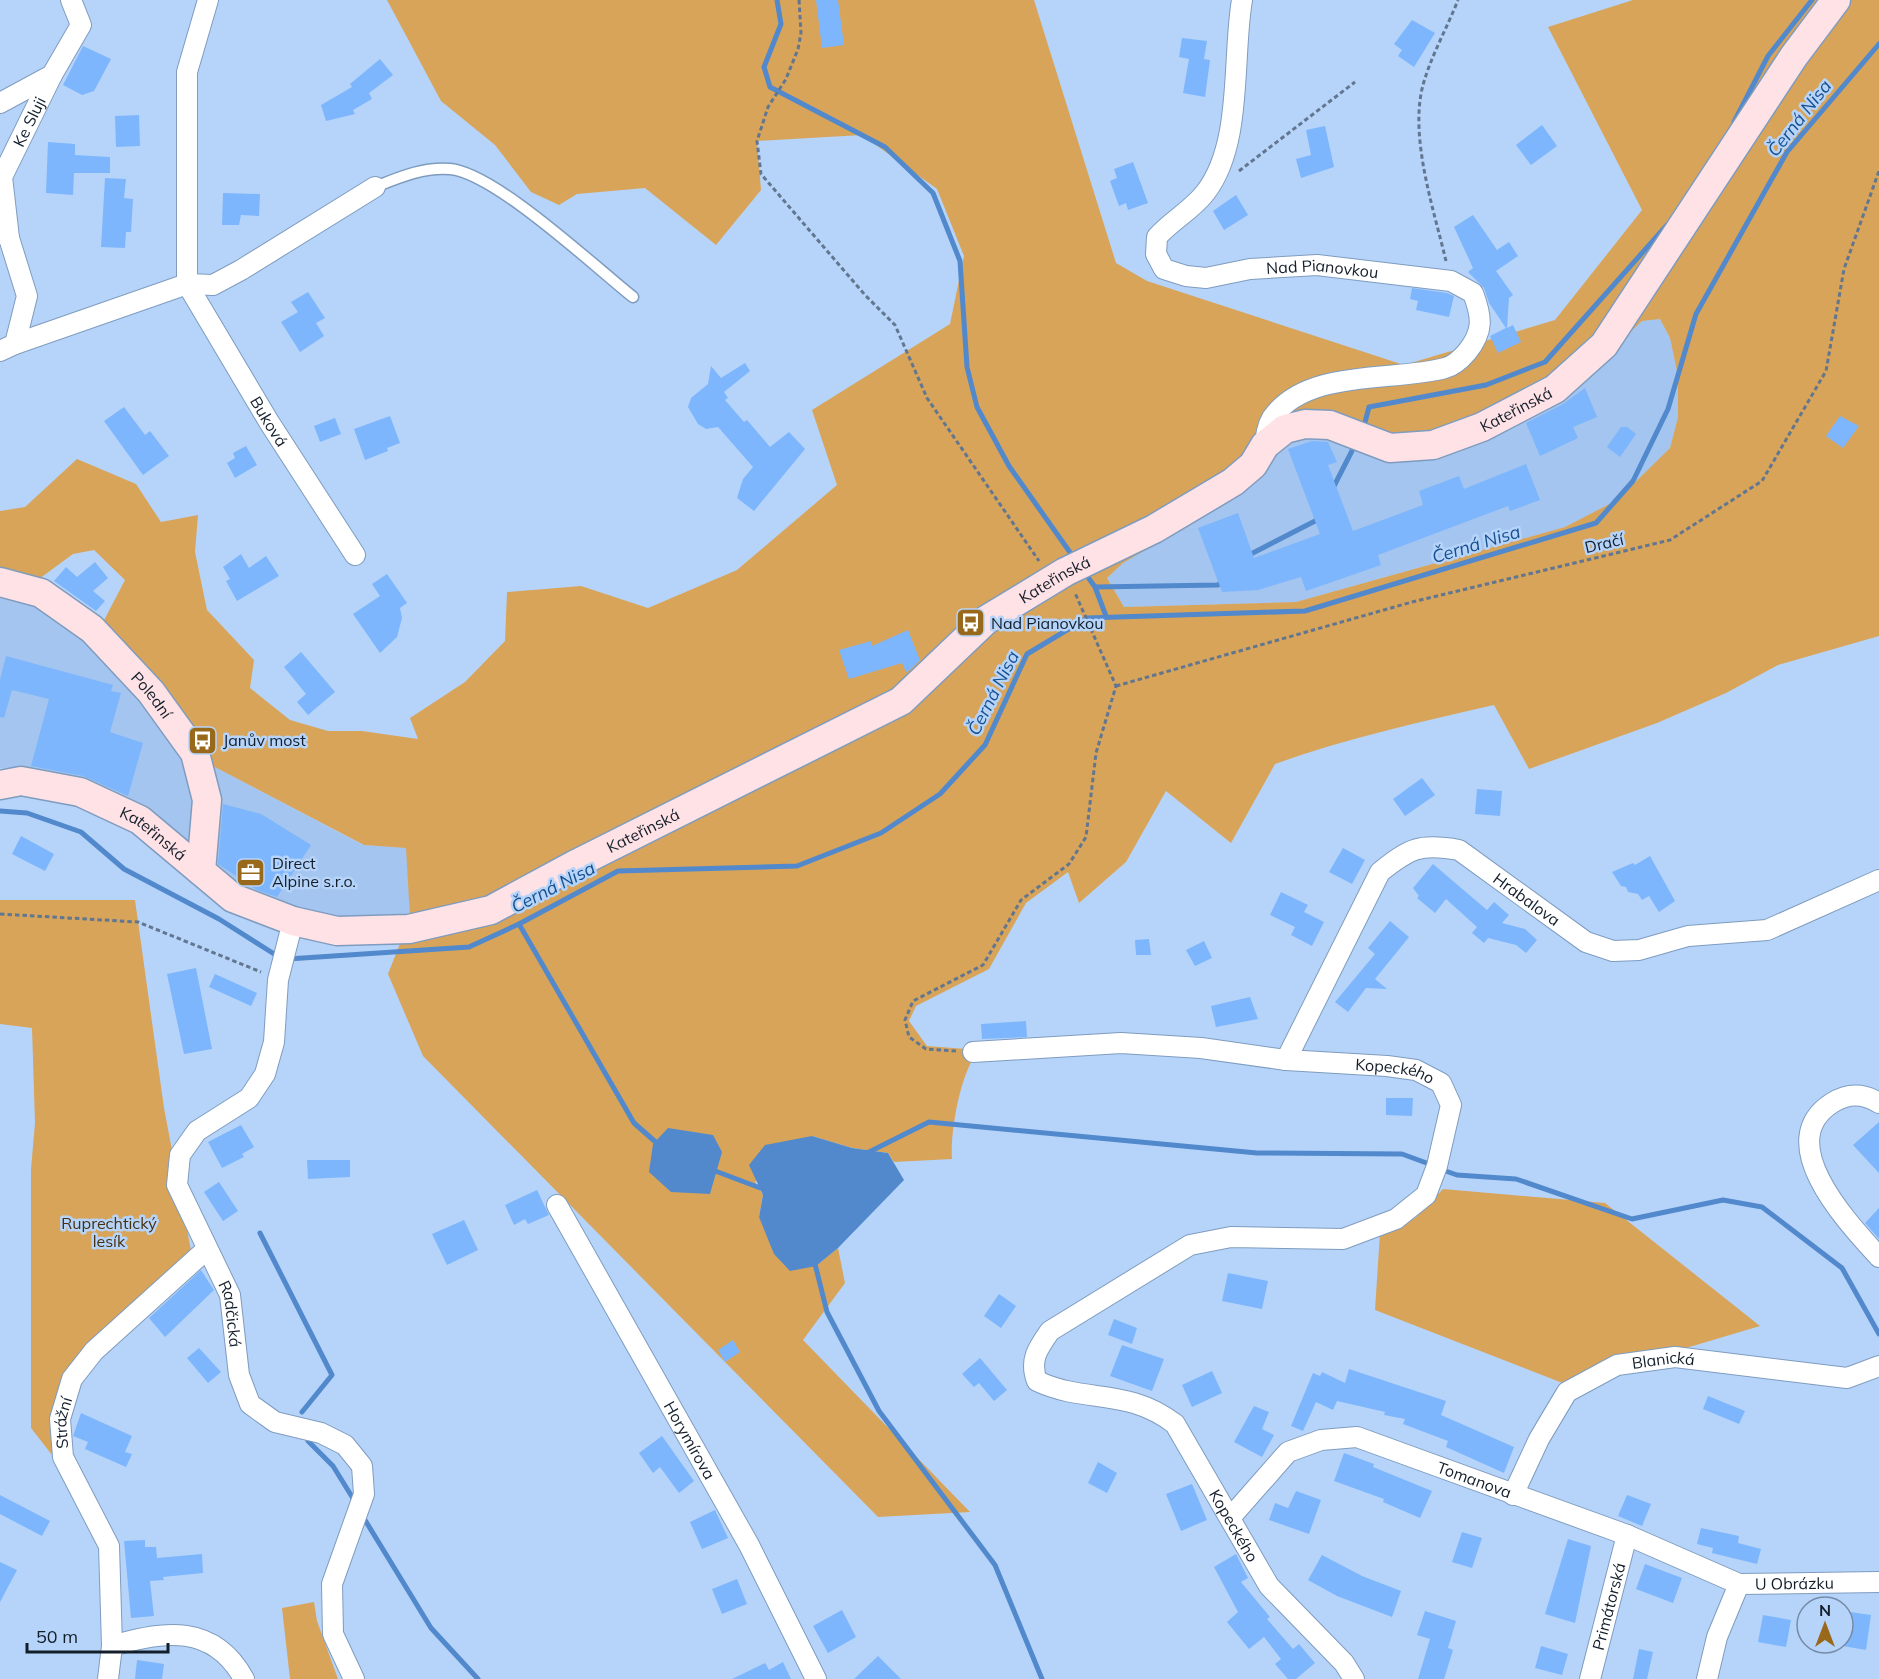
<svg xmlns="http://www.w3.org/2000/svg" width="1879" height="1679" font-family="Mulish,sans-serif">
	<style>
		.built { fill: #a3c5ef }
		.green { fill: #d8a45a; fill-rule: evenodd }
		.water { fill: #5189cc }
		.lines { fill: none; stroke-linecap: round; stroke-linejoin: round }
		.stream { stroke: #5189cc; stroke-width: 5 }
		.building { fill: #7db6fc }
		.lane-casing { stroke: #7f9cbf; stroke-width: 13 }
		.street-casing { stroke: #7f9cbf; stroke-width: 22 }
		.secondary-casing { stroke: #7f9cbf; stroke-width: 31 }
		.path { stroke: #62768f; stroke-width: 3; stroke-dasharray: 4.5 3; stroke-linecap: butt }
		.lane { stroke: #fff; stroke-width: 10 }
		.street { stroke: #fff; stroke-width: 20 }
		.secondary { stroke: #ffe2e5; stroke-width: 28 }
		.labels { text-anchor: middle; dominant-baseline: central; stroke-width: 5; stroke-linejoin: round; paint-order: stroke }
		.street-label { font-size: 16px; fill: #131e2b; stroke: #b6d4fa }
		.poi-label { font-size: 16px; fill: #131e2b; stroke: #b6d4fa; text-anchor: start }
		.park-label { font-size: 16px; fill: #462f0c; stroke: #b6d4fa }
		.water-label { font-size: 18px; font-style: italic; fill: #17508e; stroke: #b6d4fa }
	</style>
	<rect width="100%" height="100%" fill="#b6d4fa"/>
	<g class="built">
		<path d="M1660,319L1670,338L1678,376V417L1670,448L1617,500L1565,527L1296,602L1124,607L1107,578L1123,563L1163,540L1301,433L1625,337L1642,321Z"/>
		<path d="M0,592L61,612L209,764L363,845L407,848L410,918L310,920L231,886L169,829L128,797L30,769L0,768Z"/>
	</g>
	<g class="green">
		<path d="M387,0H1034L1116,263L1147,281L1404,365L1555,320L1642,210L1548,27L1633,0H1879V636L1778,665L1726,693L1657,723L1529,769L1494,705C1421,722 1346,738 1275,764L1231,843L1166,791L1126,862L1079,903L1068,872L1026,903L989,969L916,1006L909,1021L927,1046L979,1050C961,1070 950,1131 952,1159L894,1162L888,1153L852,1148L812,1136L755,1182L763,1195L759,1217L816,1266L838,1248L845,1283L803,1340L970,1512L878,1517L423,1056L388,974L410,918L406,848L364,845L209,764L101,626L125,580L94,550L73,554L39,579L0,570V511L25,507L77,459L136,484L161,522L198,515L195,552L207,610L254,660L250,688L290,720L328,731H362L418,739L410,718L465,682L505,641L507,592L581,586L648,608L737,570L837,485L812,410L950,324L964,256L937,189L862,135L757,141L761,190L716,245L645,188L577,194L559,205L531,192L495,145L441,101ZM1660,319L1670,338L1678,376V417L1670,448L1617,500L1565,527L1296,602L1124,607L1107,578L1123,563L1163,540L1301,433L1344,424L1436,454L1625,337L1642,321Z"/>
		<path d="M0,900H135L164,1108L192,1256L52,1407L66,1473L31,1428V1169L35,1123L32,1028L0,1024Z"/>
		<path d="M1443,1189L1605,1203L1760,1326L1565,1384L1375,1310L1380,1233L1415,1218Z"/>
		<path d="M314,1602L317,1621L338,1679H290L282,1608Z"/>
	</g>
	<g class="water">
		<path d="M668,1128L713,1135L722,1152L710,1194L671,1192L649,1172L653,1144Z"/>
		<path d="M812,1136L852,1148L888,1153L904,1180L838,1248L816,1266L790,1271L774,1254L759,1217L763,1195L749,1165L765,1145Z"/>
	</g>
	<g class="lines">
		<g class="stream">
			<path d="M777,0L781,24L764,67L770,87L885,147L933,193L960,261L967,367L977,407L1009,466L1074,558"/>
			<path d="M1734,122L1768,56L1812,0"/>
			<path d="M1363,430L1369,407L1486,385L1545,362L1667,225"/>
			<path d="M1333,488L1356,443"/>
			<path d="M1247,556L1317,520L1319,515"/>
			<path d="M1085,573L1095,587L1106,616"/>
			<path d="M1095,587L1218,585L1223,580"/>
			<path d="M0,811L27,813L81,832L124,869L219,919L279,957"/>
			<path d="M519,924L634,1123L659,1145"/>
			<path d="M288,959L469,947L519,924L618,871L797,866L881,833L940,794L985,745L1027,654L1087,618L1305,611L1596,523L1633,481L1668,409L1696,314L1787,152L1879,44"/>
			<path d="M867,1153L929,1122L1257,1153L1402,1154L1432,1165"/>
			<path d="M710,1169L763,1189"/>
			<path d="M1440,1169L1457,1175L1516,1179L1632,1219L1723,1200L1762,1207L1842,1268L1879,1334"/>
			<path d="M260,1233L332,1375L302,1412"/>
			<path d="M814,1260L827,1312L879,1411L995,1565L1042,1679"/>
			<path d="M308,1441L333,1466L354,1500"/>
			<path d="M365,1520L431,1628L478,1679"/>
		</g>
	</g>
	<g class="building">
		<path d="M816,0H838L844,45L822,48Z"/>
		<path d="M1412,20L1435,33L1414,67L1398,56L1402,50L1394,44Z"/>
		<path d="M1182,38L1207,41L1204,59L1210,60L1205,97L1183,93L1189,59L1179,57Z"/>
		<path d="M83,46L111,59L94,91L82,95L63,85Z"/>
		<path d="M380,59L393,75L369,93L372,99L353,110L355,114L326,121L321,105L352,87L350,84Z"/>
		<path d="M139,115L140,146L116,147L115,116Z"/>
		<path d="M1542,125L1557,146L1531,165L1516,145Z"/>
		<path d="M1325,126L1334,167L1301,178L1296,159L1311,155L1306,130Z"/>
		<path d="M48,142L75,144V155L110,157V173H74L73,195L46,193Z"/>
		<path d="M1133,162L1148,203L1128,210L1126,203L1119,206L1110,181L1117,178L1114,169Z"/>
		<path d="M105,178L126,179L124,198L133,199L131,232H126L125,248L101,247Z"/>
		<path d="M223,193L260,194L259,216L241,215L239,225H222Z"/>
		<path d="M1236,195L1248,215L1224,230L1213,211Z"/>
		<path d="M1473,215L1497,250L1509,242L1518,256L1496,271L1513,295L1509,298L1507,328L1513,325L1521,342L1498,353L1490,336L1506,328L1489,303L1484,288L1468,272L1473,268L1454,227Z"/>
		<path d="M1412,288L1447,293L1454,296L1449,317L1416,310L1418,301L1410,299Z"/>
		<path d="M308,292L325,318L316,323L324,336L300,352L281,322L298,312L291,302Z"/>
		<path d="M745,363L750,371L724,392L728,398L725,400L744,422L747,420L770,447L789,432L805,449L754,511L737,498L743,479L753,467L718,427L706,429L698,424L688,407L691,398L708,384L711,366L721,378Z"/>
		<path d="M1585,388L1597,417L1573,427L1578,438L1540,456L1526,423L1563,404Z"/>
		<path d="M124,407L145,435L150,431L169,456L143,475L104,421Z"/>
		<path d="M390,416L400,443L387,448L388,451L365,460L354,429Z"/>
		<path d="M1840,416L1859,426L1843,448L1826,436Z"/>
		<path d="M335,418L341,434L320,442L314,426Z"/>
		<path d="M1621,427H1627L1636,434L1620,457L1607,447Z"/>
		<path d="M1312,441L1328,442L1337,462L1328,465L1353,531L1423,505L1419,491L1459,476L1464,489L1526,464L1540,500L1510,511L1508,506L1378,555L1381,565L1306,591L1301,577L1258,590L1222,592L1198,528L1238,513L1254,558L1320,534L1288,449Z"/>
		<path d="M246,446L257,465L235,478L227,463L235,458L233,453Z"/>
		<path d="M241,554L249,568L266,556L279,576L237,601L226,581L230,579L223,567Z"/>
		<path d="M95,562L108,578L93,591L105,601L96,611L54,581L66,567L77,577Z"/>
		<path d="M387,574L407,603L400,608L402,618L397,637L380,653L353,614L380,596L372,584Z"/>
		<path d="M908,630L920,660L910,670L906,672L902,663L849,679L839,650L871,641L872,646Z"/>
		<path d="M301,652L335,692L308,715L297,702L306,694L284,667Z"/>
		<path d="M6,656L113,685L111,691L121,693L110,732L143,743L128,796L83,776L31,766L49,699L12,690L4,718L0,717V680Z"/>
		<path d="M1422,778L1435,795L1405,816L1393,799Z"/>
		<path d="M1477,789L1502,791L1500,816L1475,814Z"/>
		<path d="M223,804L261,814L311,845L277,897L257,890L218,864Z"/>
		<path d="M21,836L54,854L45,871L12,854Z"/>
		<path d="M1343,848L1365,860L1352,884L1329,872Z"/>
		<path d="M1650,856L1675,901L1659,912L1649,896L1642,900L1638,894L1628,892L1626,887L1621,886L1612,872L1633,863L1635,865Z"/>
		<path d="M1433,864L1487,910L1494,902L1509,915L1502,923L1525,929L1537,940L1526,953L1516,945L1488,938L1484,943L1472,933L1477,927L1446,899L1435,913L1417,898L1419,896L1413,888Z"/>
		<path d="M1281,892L1308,905L1304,912L1324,922L1312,946L1291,935L1295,927L1270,915Z"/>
		<path d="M1390,921L1409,937L1375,979L1387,989L1366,988L1348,1012L1335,1002L1375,954L1368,948Z"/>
		<path d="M1149,939L1151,955H1136L1135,940Z"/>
		<path d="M1204,941L1212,958L1195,966L1186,950Z"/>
		<path d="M196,968L212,1049L184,1054L167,974Z"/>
		<path d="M215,974L257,993L251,1006L209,987Z"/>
		<path d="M1250,997L1258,1019L1216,1027L1211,1006Z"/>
		<path d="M1026,1021L1027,1037L982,1039L981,1024Z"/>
		<path d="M1386,1098H1413L1412,1116L1386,1115Z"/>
		<path d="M1879,1122V1173L1853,1145Z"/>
		<path d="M241,1125L254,1147L242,1154L244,1157L222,1168L208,1142Z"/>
		<path d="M307,1160H350V1177L308,1179Z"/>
		<path d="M219,1182L238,1211L223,1221L204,1192Z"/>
		<path d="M537,1190L549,1215L528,1224L525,1219L514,1225L505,1205Z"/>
		<path d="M1879,1208V1239L1865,1223Z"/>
		<path d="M464,1220L478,1250L447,1265L432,1234Z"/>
		<path d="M201,1270L214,1290L165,1337L149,1318Z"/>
		<path d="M1228,1273L1268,1281L1262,1309L1222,1301Z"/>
		<path d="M999,1294L1016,1306L1001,1328L984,1316Z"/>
		<path d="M1114,1319L1137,1328L1132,1344L1108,1335Z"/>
		<path d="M733,1340L740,1352L725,1362L718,1350Z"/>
		<path d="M1122,1345L1164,1359L1152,1391L1110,1376Z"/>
		<path d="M199,1348L221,1372L208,1383L187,1358Z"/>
		<path d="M980,1358L1007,1390L994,1401L979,1383L974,1387L962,1374Z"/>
		<path d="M1349,1369L1446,1401L1441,1415L1514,1447L1504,1473L1446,1447L1448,1441L1403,1424L1405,1419L1384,1415L1385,1412L1337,1401L1333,1410L1316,1402L1303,1431L1291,1426L1313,1373L1320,1376L1322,1372L1345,1383Z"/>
		<path d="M1212,1371L1222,1393L1192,1407L1182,1385Z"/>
		<path d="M1708,1396L1745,1411L1739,1424L1703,1409Z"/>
		<path d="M1254,1406L1269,1412L1262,1429L1274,1435L1262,1457L1234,1442Z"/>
		<path d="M81,1413L132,1436L125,1452L132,1454L126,1467L85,1449L88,1442L73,1436Z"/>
		<path d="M662,1436L694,1481L679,1493L660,1467L653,1473L639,1453Z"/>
		<path d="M1344,1453L1374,1464L1373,1467L1432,1491L1420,1518L1383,1502L1384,1499L1334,1481Z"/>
		<path d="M1098,1462L1117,1473L1107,1493L1088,1483Z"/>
		<path d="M1192,1484L1207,1520L1181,1531L1166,1494Z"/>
		<path d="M1296,1491L1321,1500L1309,1534L1269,1520L1275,1503L1288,1508Z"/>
		<path d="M0,1495L50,1521L42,1536L0,1514Z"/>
		<path d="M1627,1495L1651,1504L1642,1526L1618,1516Z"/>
		<path d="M715,1510L728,1538L702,1549L690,1522Z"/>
		<path d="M1701,1528L1739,1536L1738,1543L1761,1549L1757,1564L1712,1553L1713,1548L1697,1544Z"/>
		<path d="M1462,1532L1482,1538L1472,1568L1452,1562Z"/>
		<path d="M1568,1539L1591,1546L1575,1623L1545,1614Z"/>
		<path d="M145,1540V1547H156L157,1558L202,1554L203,1573L163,1577L164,1580L150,1581L154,1616L131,1618L124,1541Z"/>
		<path d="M1236,1554L1248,1578L1241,1582L1270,1617L1267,1619L1293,1649L1299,1644L1315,1663L1296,1679H1288L1275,1664L1281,1659L1264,1637L1249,1649L1227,1622L1238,1612L1214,1567Z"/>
		<path d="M1322,1555L1362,1576L1401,1591L1392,1617L1337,1596L1308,1580Z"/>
		<path d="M0,1562L17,1570L0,1602Z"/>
		<path d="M1645,1564L1682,1578L1673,1603L1636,1589Z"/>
		<path d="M737,1579L747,1604L722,1614L712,1589Z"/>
		<path d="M842,1610L856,1637L828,1653L813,1626Z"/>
		<path d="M1425,1611L1456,1621L1448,1648L1453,1650L1444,1679H1418L1430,1639L1417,1635Z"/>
		<path d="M1843,1611L1871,1615L1866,1650L1843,1646Z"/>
		<path d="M1763,1615L1791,1620L1786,1647L1758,1642Z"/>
		<path d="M1541,1646L1568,1654L1562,1675L1535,1668Z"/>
		<path d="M1639,1649L1653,1652L1647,1679H1633Z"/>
		<path d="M878,1656L901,1679H854Z"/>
		<path d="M137,1660L164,1664L162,1679H135Z"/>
		<path d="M783,1662L791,1679H732L765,1663L769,1670Z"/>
	</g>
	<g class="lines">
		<defs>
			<path id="lane" d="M375,187C400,177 423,167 450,169C495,173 594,266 633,297"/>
			<g id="street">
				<path id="s1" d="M208,0L187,72V284L269,422L355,555"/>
				<path id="s2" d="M1242,0C1232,58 1243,145 1205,193C1192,210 1171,221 1157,237L1156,254L1164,269L1186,276L1206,278L1250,269L1317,265L1451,281L1473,293C1482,317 1484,331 1467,352C1461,359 1454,366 1445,368C1394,382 1307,368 1272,418C1267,426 1266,436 1265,445"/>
				<path d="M0,103L52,75L81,25L71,0"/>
				<path d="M0,232L9,238L27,296L15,344L0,351"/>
				<path id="s3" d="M9,238L2,177L52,75"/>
				<path d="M15,344L187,284L213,285L241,270L375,187"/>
				<path id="s4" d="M293,921L278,980L274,1042L265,1074L249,1098L197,1131L180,1155L177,1185L230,1295L239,1375L250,1404L275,1422L321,1433L345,1445L362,1466L364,1494L332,1584L333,1634L354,1679"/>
				<path id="s5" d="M973,1052L1121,1043L1201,1048L1286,1060L1387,1066L1416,1070L1441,1083L1451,1105L1437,1166L1426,1195L1396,1219L1343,1239L1231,1237L1190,1245L1050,1331C1038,1348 1029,1360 1037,1381C1086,1404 1127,1387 1175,1424L1269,1586L1344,1663L1354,1679"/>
				<path id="s6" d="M1286,1060L1380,872C1410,848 1420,843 1459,850L1586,942L1613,951L1639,950L1688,936L1767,930L1879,880"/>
				<path d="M1879,1103C1863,1093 1848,1093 1832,1103C1771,1142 1848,1223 1879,1257"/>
				<path id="s7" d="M557,1205L749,1545L816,1679"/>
				<path id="s8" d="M1513,1495L1539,1439L1567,1392L1617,1365L1675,1357L1847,1378L1879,1366"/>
				<path id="s9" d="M1230,1518L1288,1452L1321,1440L1357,1437L1627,1535L1739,1584L1879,1582"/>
				<path d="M112,1646C164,1630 214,1624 244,1679"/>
				<path id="s10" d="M108,1679L112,1646L109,1546L63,1457L60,1419L72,1379L94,1351L207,1249"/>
				<path id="s11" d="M1590,1679L1627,1535"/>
				<path d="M1707,1679L1717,1637L1739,1584"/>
			</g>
			<g id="secondary">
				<path id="s12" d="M0,582L41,593L92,629L151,692L195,753L207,800L201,871"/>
				<path id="s13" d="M0,785L21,781L80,792L140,820L233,898L293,921L337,931L409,929L491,910L574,865L901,701L986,620L1065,572L1154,529L1233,482L1253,465L1265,445L1285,429L1305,424L1330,425L1390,448L1433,445L1482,427L1555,389L1604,345L1794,56L1836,0"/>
			</g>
		</defs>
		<use href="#lane" class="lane-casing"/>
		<use href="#street" class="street-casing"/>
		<use href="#secondary" class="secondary-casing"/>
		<g class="path">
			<path d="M799,0L801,33L798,49L786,79L768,107L757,141L761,174L865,295L895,325L927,398L1039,561"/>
			<path d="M1239,171L1355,82"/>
			<path d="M1446,261C1434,210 1409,137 1423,85C1431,56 1447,28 1458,0"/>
			<path d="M1116,686L1412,602L1670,540L1762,481L1826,371L1844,269L1879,171"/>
			<path d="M0,914L138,922L261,972"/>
			<path d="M956,1051L926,1049L909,1037L905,1020L913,1001L983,965L1021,900L1069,864L1086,837L1096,753L1116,686L1075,593"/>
		</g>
		<use href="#lane" class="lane"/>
		<use href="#street" class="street"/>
		<use href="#secondary" class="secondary"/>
	</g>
	<defs>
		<symbol id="bus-square" viewBox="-11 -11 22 22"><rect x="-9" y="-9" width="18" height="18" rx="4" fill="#99691b" stroke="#b6d4fa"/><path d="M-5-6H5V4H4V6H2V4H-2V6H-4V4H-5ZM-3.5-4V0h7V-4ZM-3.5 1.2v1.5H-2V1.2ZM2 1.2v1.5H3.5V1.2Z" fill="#fff"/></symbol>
		<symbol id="office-square" viewBox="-11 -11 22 22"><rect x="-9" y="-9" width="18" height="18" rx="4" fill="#99691b" stroke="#b6d4fa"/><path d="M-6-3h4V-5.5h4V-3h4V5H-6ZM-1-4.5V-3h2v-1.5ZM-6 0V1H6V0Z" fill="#fff"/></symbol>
	</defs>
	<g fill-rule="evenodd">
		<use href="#bus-square" x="954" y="606" width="33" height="33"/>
		<use href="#bus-square" x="186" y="724" width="33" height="33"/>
		<use href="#office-square" x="234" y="856" width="33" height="33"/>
	</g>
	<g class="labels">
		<g class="street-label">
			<text stroke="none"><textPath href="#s3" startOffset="123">Ke Sluji</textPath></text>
			<text stroke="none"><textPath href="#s2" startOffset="459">Nad Pianovkou</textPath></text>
			<text stroke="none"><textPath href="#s13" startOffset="1714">Kateřinská</textPath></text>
			<text stroke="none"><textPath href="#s1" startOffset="447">Buková</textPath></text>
			<text transform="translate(1604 543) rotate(-13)">Dračí</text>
			<text stroke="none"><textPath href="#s13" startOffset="1192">Kateřinská</textPath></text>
			<text stroke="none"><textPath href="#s12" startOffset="194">Polední</textPath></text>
			<text stroke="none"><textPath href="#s13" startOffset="706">Kateřinská</textPath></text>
			<text stroke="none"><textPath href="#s13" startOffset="166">Kateřinská</textPath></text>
			<text stroke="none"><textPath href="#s6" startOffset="380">Hrabalova</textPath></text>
			<text stroke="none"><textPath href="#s5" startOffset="424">Kopeckého</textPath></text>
			<text stroke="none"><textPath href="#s4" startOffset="447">Radčická</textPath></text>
			<text stroke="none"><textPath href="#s8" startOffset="220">Blanická</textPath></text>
			<text stroke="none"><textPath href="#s10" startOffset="268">Strážní</textPath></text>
			<text stroke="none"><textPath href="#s7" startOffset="270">Horymírova</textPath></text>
			<text stroke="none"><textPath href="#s9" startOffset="284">Tomanova</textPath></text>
			<text stroke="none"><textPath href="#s5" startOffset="1322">Kopeckého</textPath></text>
			<text stroke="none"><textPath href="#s9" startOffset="624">U Obrázku</textPath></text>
			<text stroke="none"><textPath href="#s11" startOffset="75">Primátorská</textPath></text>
		</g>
		<g class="poi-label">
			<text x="991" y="623">Nad Pianovkou</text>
			<text x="223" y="740">Janův most</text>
			<text x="272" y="863">Direct<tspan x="272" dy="18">Alpine s.r.o.</tspan></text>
		</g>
		<g class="park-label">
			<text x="109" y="1223">Ruprechtický<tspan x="109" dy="18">lesík</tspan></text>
		</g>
		<g class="water-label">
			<text transform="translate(1799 118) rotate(-52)">Černá Nisa</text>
			<text transform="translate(1476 544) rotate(-17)">Černá Nisa</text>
			<text transform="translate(993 693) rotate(-63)">Černá Nisa</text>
			<text transform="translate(553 887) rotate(-27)">Černá Nisa</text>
		</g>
	</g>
	<g transform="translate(1825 1625)"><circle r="28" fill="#b6d4fa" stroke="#758ba7" stroke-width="1.5"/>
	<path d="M0-4.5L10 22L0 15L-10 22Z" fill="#99691b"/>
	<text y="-9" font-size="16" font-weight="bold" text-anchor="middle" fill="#131e2b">N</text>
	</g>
	<path d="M27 1643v9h141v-9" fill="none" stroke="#131e2b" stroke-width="3"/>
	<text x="36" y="1643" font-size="18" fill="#131e2b" stroke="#b6d4fa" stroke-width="4.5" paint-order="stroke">50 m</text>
</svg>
